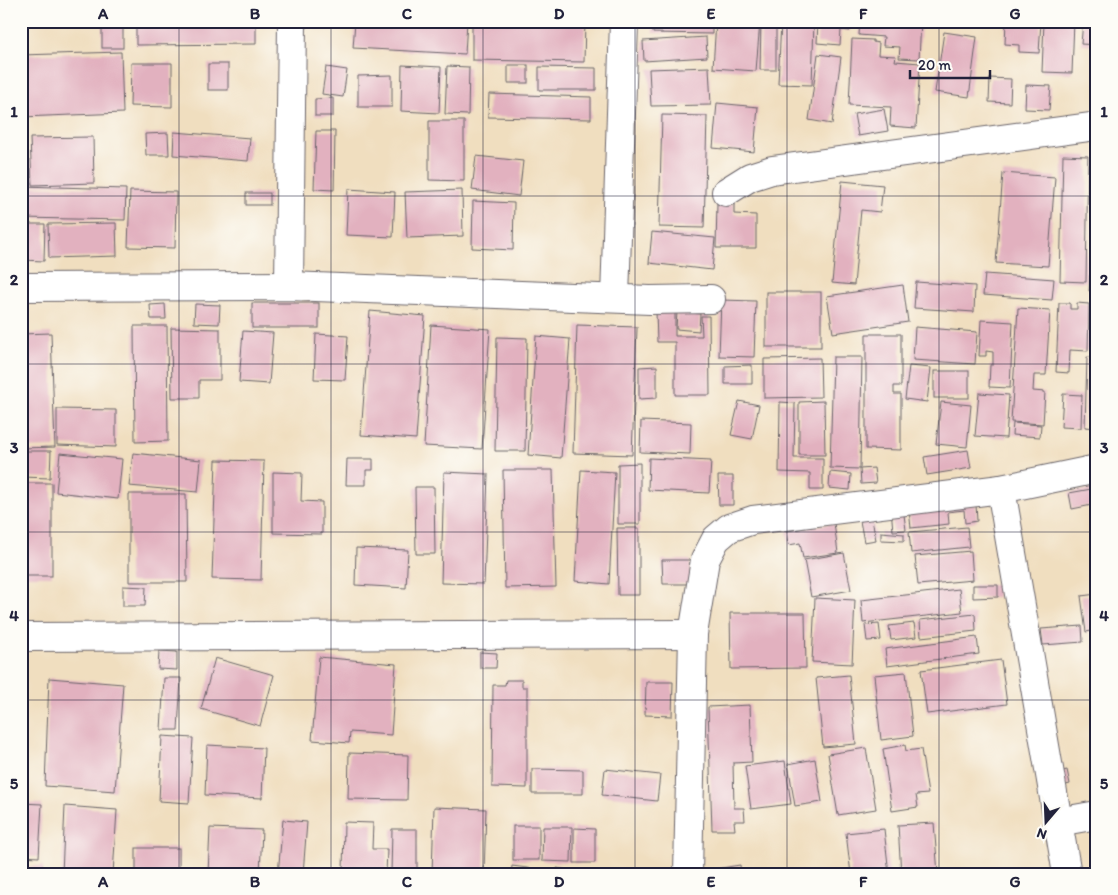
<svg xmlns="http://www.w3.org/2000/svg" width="1118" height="895" font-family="Itim,sans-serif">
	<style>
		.building { fill: #e2b1bf }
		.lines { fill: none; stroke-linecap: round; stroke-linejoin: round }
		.minor-casing { stroke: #6a6469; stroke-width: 30 }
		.minor { stroke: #fff; stroke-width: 28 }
		.grid { fill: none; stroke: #22223b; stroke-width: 1; stroke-opacity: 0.55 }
		.neatline { fill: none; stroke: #22223b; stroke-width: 2 }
		.grid-label { font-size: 16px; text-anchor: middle; font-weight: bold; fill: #22223b }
	</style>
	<rect width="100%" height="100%" fill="#fdfcf7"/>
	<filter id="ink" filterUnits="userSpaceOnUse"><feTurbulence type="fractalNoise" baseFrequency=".02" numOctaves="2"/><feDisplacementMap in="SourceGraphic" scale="10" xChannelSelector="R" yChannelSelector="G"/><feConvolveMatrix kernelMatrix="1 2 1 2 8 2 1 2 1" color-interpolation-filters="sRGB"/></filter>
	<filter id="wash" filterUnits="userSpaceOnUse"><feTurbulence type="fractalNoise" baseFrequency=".0096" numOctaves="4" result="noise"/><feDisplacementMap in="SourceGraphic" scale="20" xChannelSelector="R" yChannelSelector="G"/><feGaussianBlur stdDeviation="1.12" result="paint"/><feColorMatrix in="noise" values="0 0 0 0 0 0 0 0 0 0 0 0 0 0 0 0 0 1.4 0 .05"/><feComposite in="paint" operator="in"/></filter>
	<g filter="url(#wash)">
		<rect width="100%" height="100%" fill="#f0debf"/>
		<g id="blocks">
			<g class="building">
				<rect x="102" y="21" width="21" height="27"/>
				<path d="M136,21H256V44L136,45Z"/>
				<path d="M355,21H467L465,54L353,48Z"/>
				<path d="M472,21L585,22L584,62L472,60Z"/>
				<path d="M653,21H712V34L653,33Z"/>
				<path d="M716,21H760L756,71L713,68Z"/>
				<path d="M761,21H776V70H760Z"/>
				<path d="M781,21H814L812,85L778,84Z"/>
				<path d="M818,21H851L850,31L841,30L840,45L817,43Z"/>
				<path d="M860,21H921L919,59L899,58L900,47L883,46L884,37L859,35Z"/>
				<path d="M1006,21H1041L1039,53L1019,52V45L1005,44Z"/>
				<path d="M1044,21H1074L1072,73L1042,72Z"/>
				<path d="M1083,21H1097V45L1081,44Z"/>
				<path d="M944,32L977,37L969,97L935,92Z"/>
				<path d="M706,37L707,57L644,61L643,41Z"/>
				<path d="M852,39L873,40V42L879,43L878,55L896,56L895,61L920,63L916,128L890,126L891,107L849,105Z"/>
				<path d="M121,52L123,113L21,117V55Z"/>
				<path d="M818,54L841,57L832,124L809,120Z"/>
				<path d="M131,63H172V107L130,106Z"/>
				<rect x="208" y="64" width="20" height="26"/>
				<path d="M402,65L441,67L439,113L401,111Z"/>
				<rect x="508" y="65" width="20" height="18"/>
				<path d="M447,66L469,67L468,115L445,114Z"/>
				<path d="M326,67L347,70L343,97L322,94Z"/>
				<path d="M539,67L596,68V90H539Z"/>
				<path d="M709,67L711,105L651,106L649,69Z"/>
				<path d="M392,75V107H358V76Z"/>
				<path d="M990,78L1011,79L1010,103L989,102Z"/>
				<path d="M1026,85L1051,86L1049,110L1025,109Z"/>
				<path d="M489,94L591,97V119L488,117Z"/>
				<path d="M333,98V116H315V99Z"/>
				<path d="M717,103L758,107L754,152L713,148Z"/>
				<path d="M884,109L888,131L858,136L854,114Z"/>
				<path d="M662,115L707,116L704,228L659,227Z"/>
				<path d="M429,121H464V181L429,180Z"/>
				<path d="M316,131H335L334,190L314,189Z"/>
				<path d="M174,132L250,138L248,161L173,155Z"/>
				<path d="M168,133L169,155H146L145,134Z"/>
				<path d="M93,137L94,183L32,185L30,138Z"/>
				<path d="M1063,155L1088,156L1086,282L1060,281Z"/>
				<path d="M476,156L523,161L519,196L472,190Z"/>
				<path d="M1003,173L1055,177L1048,266L996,263Z"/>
				<path d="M1095,174H1097V258H1092Z"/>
				<path d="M842,181L883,185L880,212L861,210L854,285L832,283Z"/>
				<path d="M21,186L126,189L125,220L21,218Z"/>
				<path d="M348,189L395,192L393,237L346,235Z"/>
				<path d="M462,190L463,236L407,238L405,192Z"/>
				<path d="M130,191L176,192L175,248L128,247Z"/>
				<rect x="246" y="193" width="24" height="12"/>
				<path d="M473,201L514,203L513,250L472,248Z"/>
				<path d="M717,203L734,204V214L756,215V248H716Z"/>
				<path d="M116,223L117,256L49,258L48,224Z"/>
				<path d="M21,224H45L44,261L21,260Z"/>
				<path d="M652,232L715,238L712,270L649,263Z"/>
				<path d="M985,274L1054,279L1052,300L983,295Z"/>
				<path d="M1090,275L1097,276V291H1089Z"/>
				<path d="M916,282L975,286L974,312L914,308Z"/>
				<path d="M903,285L908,322L833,333L827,296Z"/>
				<rect x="766" y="292" width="55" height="55"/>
				<path d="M721,300L756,301L754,357L719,356Z"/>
				<rect x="252" y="303" width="67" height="25"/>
				<path d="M1059,303H1070V309H1077V303L1089,304L1088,351L1070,350L1069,373L1056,372Z"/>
				<path d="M165,304L166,319H151L150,305Z"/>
				<path d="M195,304L220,305L219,324L194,323Z"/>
				<path d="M1018,308L1050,310L1046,375H1034L1033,391L1045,392L1043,424L1011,422Z"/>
				<path d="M370,311L425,316L416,439L361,435Z"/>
				<path d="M656,311H675V336H702L701,316H709L710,395H675V342H657Z"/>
				<path d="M677,312L700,314L699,331L676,329Z"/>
				<path d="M981,320L1013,322L1010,388L989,387L990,365H993V352L986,351V356H979Z"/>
				<path d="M431,325L490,329L482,449L424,446Z"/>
				<path d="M577,325L637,327L632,455L573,453Z"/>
				<path d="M134,326H167L168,441L135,442Z"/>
				<path d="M915,327L977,332L975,364L913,360Z"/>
				<path d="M171,328L220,329V380H199V398H172Z"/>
				<path d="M243,331L273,333L269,384L239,382Z"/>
				<path d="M51,333L55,447L21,448V334Z"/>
				<path d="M316,334L348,336L345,380L314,379Z"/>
				<path d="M866,334H901V386H894V394H901V450L866,449Z"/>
				<path d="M536,336L570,339L561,458L528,455Z"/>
				<path d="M497,337L527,338L525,451H495Z"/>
				<path d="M833,357H862L860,469L830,468Z"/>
				<path d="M1087,357L1097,358V428L1085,427Z"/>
				<path d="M820,358L821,397L764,398V359Z"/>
				<path d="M752,365V384H725V366Z"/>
				<path d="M657,366V398L639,399V367Z"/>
				<path d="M909,366L931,368L927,402L905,399Z"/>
				<rect x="934" y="371" width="35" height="27"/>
				<path d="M979,393L1009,395L1006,438L975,436Z"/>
				<path d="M1063,394L1082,395L1081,428L1061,427Z"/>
				<path d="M739,401L759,405L752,439L731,435Z"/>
				<path d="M824,401L825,455H799V402Z"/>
				<path d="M780,402L795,403L794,458H823V490H810V473L779,472Z"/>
				<path d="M941,402L971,405L967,447L936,444Z"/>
				<path d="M57,409L116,410V447L57,445Z"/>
				<path d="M641,421L691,423L690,454L640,452Z"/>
				<path d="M1013,423L1041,425L1040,437L1012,435Z"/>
				<path d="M968,450L971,468L927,475L924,457Z"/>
				<path d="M21,451H51L50,478L21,477Z"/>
				<path d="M60,453L122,459L118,499L56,492Z"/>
				<path d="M133,453L201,460L198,492L129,486Z"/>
				<path d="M649,458L711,461L709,493L648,490Z"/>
				<path d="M347,459H373V470H366V485H346Z"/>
				<path d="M216,460L264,461L261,580L212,579Z"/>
				<path d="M640,463V524H618V464Z"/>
				<path d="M874,468L876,483L861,484L860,469Z"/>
				<path d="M503,470H553L556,587L505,588Z"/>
				<path d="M581,470L615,472L609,584L575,581Z"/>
				<path d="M273,472L302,473L301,501L322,502V534L273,533Z"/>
				<path d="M444,472L488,474L484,584L441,583Z"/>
				<path d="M830,472L851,474L850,490L829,488Z"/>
				<path d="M718,476H733V505H719Z"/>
				<rect x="21" y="483" width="31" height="93"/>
				<path d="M415,487H434L435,554H416Z"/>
				<path d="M1097,488V504L1072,509L1069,493Z"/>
				<path d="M129,494H186L187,582H129Z"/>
				<path d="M976,504L977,521L965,523L964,510L948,512L949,524L911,528L909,510Z"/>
				<path d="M903,507L906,530L893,531L891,508Z"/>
				<path d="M872,519L876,540L864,542L860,521Z"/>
				<path d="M834,523L838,553L803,558L800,543L789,545L787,531Z"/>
				<path d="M967,527L969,547L911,553L909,532Z"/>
				<path d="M617,528H639V595H618Z"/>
				<path d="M881,532L904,534V541L881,540Z"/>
				<path d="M356,548L408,550L406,588L355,585Z"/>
				<path d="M971,551L973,580L918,585L915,556Z"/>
				<path d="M844,553L851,590L811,597L804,560Z"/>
				<path d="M662,560H690L691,584H663Z"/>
				<path d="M973,585H998V597L973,598Z"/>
				<path d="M123,586L146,587L145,606H123Z"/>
				<path d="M959,589L962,612L863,623L861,600Z"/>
				<path d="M1097,594V630L1086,632L1081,596Z"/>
				<path d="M815,598L855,600L852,664L812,662Z"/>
				<path d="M730,613H805L806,668L731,669Z"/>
				<path d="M975,614L976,631L921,637L920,620Z"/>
				<path d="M914,623L916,637L891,640L889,626Z"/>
				<path d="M879,624L881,640L867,641L865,625Z"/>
				<path d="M1082,626L1083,642L1043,645L1041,629Z"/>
				<path d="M977,637L979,654L887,666L885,649Z"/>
				<path d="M1093,645H1097V662H1096Z"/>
				<path d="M159,651L177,652V670L158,669Z"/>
				<path d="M480,652L497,653L496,668H480Z"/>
				<path d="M319,657L396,664L391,735L350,732L349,743L312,740Z"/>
				<path d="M215,658L274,675L260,726L201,709Z"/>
				<path d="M1001,660L1007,704L927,714L921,670Z"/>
				<path d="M906,672L913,736L881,740L874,675Z"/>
				<path d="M849,675L856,744L823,747L816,678Z"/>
				<path d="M49,678L123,684L115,791L45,786Z"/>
				<path d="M164,678H181L178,730H161Z"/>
				<path d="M506,680H522V687H527V788L492,787L493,685H505Z"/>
				<path d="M646,682H673L672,716L645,715Z"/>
				<path d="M750,705L752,762L733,763L734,808H744L745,821H734L735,830H712L708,707Z"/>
				<path d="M162,736L193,738L189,803L159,801Z"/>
				<path d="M207,745L264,748L262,798L205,795Z"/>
				<path d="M905,745L906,751L921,749L928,794L916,795L918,807L892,811L883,749Z"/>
				<path d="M866,748L876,809L838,815L828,754Z"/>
				<path d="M349,753L408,755L407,800L348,799Z"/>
				<path d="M815,759L822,802L795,806L788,764Z"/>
				<path d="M785,761L791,804L751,809L745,766Z"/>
				<path d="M532,769L583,770V794H532Z"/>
				<path d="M605,769L660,775L657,801L602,795Z"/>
				<path d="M1067,770L1070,784L1058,787L1054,773Z"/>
				<path d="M21,803L42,804L39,857L21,856Z"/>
				<path d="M65,806L117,810L113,874H62Z"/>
				<path d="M434,807L486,809L484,874H432Z"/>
				<path d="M283,820L307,822L303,874H278Z"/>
				<path d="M344,822L373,823L372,849H387L386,874H343Z"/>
				<path d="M934,823L938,874H901L898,825Z"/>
				<rect x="513" y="826" width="26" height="34"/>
				<path d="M543,827H572L571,862L542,861Z"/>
				<path d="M210,828L262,830L260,874H208Z"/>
				<path d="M574,828L595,829V863H574Z"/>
				<path d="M392,829H417V874H391Z"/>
				<path d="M884,829L889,874H851L846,833Z"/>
				<rect x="136" y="848" width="43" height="26"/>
				<path d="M740,865L741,874H716L715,869Z"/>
				<path d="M43,866V874H21V867Z"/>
				<path d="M512,866L557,872V868L589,874H511Z"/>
			</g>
		</g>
	</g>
	<g filter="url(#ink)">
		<use href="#blocks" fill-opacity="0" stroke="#6a6469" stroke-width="1"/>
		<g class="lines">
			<defs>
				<g id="minor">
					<path d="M726,192L750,177L772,170L1097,126"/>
					<path d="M289,286L292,21"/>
					<path d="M21,287L289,286L650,300L711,299"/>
					<path d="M615,298L624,21"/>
					<path d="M1001,489L1067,874"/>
					<path d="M21,637L693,634"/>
					<path d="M1058,822L1097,815"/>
					<path d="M688,874L693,634L705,560L716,539L729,528L753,520L1001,489L1097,469"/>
				</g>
			</defs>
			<use href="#minor" class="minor-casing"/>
			<use href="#minor" class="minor"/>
		</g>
	</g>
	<path class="grid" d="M179,21V874M331,21V874M483,21V874M635,21V874M787,21V874M939,21V874M21,196H1097M21,364H1097M21,532H1097M21,700H1097"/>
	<rect width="1118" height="895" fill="none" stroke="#fdfcf7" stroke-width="55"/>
	<g transform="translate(1046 822) rotate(199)" stroke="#fdfcf7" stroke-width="4" paint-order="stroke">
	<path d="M0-4L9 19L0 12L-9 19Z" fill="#22223b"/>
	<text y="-8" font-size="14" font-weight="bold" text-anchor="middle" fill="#22223b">N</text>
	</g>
	<path d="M910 70v8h80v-8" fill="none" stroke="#22223b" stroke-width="2.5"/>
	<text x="918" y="70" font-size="15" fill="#22223b" stroke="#fdfcf7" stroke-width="4" paint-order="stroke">20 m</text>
	<rect x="28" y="28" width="1062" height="840" class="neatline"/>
	<g class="grid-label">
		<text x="103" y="19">A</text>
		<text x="255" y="19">B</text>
		<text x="407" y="19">C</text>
		<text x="559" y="19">D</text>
		<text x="711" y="19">E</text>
		<text x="863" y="19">F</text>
		<text x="1015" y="19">G</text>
		<text x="14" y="117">1</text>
		<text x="1104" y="117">1</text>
		<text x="14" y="285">2</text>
		<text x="1104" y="285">2</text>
		<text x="14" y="453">3</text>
		<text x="1104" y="453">3</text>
		<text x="14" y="621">4</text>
		<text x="1104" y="621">4</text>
		<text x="14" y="789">5</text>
		<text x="1104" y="789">5</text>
		<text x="103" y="887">A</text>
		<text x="255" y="887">B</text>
		<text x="407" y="887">C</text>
		<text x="559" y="887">D</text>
		<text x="711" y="887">E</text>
		<text x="863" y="887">F</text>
		<text x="1015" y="887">G</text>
	</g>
</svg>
